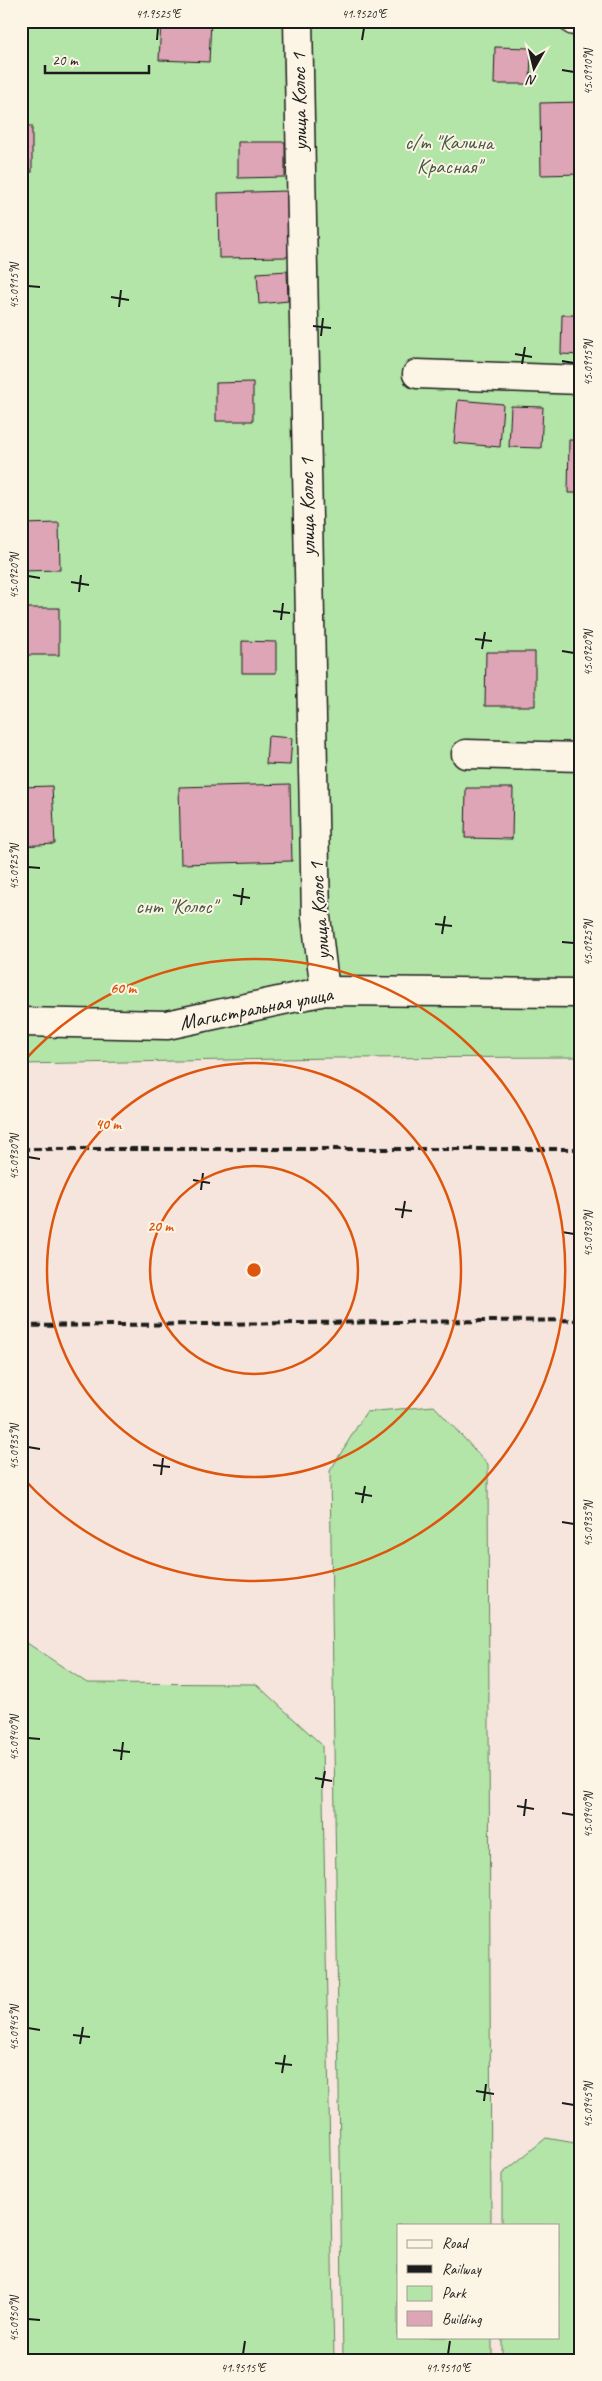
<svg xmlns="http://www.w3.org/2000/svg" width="602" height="2381" font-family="Caveat,sans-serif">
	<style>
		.green { fill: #b2e5a7; stroke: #678062 }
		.building { fill: #dda5b6; stroke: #1c1c1c }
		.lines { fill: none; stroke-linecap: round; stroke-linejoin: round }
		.minor-casing { stroke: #1c1c1c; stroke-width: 31 }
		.minor { stroke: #fcf5e5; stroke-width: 28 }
		.rail { stroke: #1c1c1c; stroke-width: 4; stroke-dasharray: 8 4; stroke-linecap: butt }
		.ticks { fill: none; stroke: #1c1c1c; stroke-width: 2 }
		.ring { fill: none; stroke: #de560d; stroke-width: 2.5 }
		.labels { text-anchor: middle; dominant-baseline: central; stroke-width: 4; stroke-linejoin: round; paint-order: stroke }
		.street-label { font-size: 21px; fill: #1c1c1c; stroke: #fcf5e5 }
		.park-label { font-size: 21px; fill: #495846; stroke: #fcf5e5 }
		.centre { fill: #de560d; stroke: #fcf5e5; stroke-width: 2.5 }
		.ring-label { font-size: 15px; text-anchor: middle; font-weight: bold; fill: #de560d; stroke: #fcf5e5; stroke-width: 4; stroke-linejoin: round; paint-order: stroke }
		.neatline { fill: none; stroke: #1c1c1c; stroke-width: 2 }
		.ticks-label { font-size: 12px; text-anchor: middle; fill: #1c1c1c }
	</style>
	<rect width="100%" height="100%" fill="#f6e5dc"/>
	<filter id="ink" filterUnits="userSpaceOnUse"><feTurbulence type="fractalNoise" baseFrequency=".02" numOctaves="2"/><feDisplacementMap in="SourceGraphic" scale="10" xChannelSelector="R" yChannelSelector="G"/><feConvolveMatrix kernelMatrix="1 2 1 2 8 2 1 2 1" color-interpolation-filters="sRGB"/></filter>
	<g filter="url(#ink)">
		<g class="green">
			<path d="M21,21H581V1057L333,1058L21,1064Z"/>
			<path d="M434,1406L488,1464L491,2225H398V2337H492V2360H343L330,1471L366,1412Z"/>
			<path d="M21,1639L87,1683L256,1684L322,1745L334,2360H21Z"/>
			<path d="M546,2138L581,2144V2360H502V2337H558V2225H502V2174Z"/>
		</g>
		<g class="building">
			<path d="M161,21H211L209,62L159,60Z"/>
			<path d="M495,47L531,48L530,84H494Z"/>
			<path d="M581,102V174L541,175L540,103Z"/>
			<rect x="21" y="126" width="11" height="46"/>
			<path d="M238,142H285V177L238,178Z"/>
			<path d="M287,191L288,257L219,258L218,193Z"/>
			<path d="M287,271L288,301L259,304L257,273Z"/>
			<path d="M562,315H581V355L561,354Z"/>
			<path d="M253,382V421H216V383Z"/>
			<path d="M458,400L503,404L500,447L454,443Z"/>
			<path d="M511,406L543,407L541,448L509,447Z"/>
			<path d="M569,440H581V493H568Z"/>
			<path d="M59,523L60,570L23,571L22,524Z"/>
			<rect x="21" y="608" width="38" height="47"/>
			<path d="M242,641L276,642V673H242Z"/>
			<path d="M486,652H535V706H485Z"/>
			<path d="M268,736L292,738L290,765L266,764Z"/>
			<path d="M290,784L292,861L181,864L179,787Z"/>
			<path d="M52,786L55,844L21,846V787Z"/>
			<path d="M466,788H513L512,839L465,838Z"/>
		</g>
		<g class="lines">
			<defs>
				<g id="minor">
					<path d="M298,21L316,917L325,991"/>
					<path d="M574,21L581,22"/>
					<path d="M417,374L581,380"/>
					<path d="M466,754L581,757"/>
					<path d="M21,1022L167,1025L325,991L581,993"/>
				</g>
			</defs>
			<use href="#minor" class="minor-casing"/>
			<use href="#minor" class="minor"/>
			<g class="rail">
				<path d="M21,1149H581"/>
				<path d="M21,1326L581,1320"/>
			</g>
		</g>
	</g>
	<path class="ticks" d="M157,40L158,28M362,40L364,28M562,70L574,72M28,286L40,287M111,297L129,300M119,307L121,290M313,326L331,328M321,336L323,318M515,354L532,357M562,361L574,363M522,364L525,347M28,576L40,578M71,582L89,585M79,592L81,575M273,611L290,613M281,620L283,603M475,639L492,641M482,649L485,632M562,651L574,653M28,867L40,868M233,895L250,898M241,905L243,888M435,924L452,926M442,934L445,916M562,942L574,943M28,1157L40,1159M193,1180L210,1183M201,1190L203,1173M395,1209L412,1211M402,1218L405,1201M562,1232L574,1234M28,1447L40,1449M153,1465L170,1467M161,1475L163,1458M355,1493L372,1496M362,1503L365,1486M562,1522L574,1524M28,1738L40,1739M113,1750L130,1752M121,1760L123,1742M315,1778L332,1781M322,1788L325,1771M517,1806L534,1809M562,1813L574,1815M524,1816L526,1799M28,2028L40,2030M73,2035L90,2037M80,2044L83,2027M275,2063L292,2065M282,2073L285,2055M476,2091L494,2094M484,2101L486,2084M562,2103L574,2105M28,2319L40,2320M243,2354L245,2341M448,2354L450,2341"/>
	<g class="ring">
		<circle cx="254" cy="1270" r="104"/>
		<circle cx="254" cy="1270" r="207"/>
		<path d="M23 1062A311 311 0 1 1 23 1478"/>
	</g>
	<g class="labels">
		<g class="street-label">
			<text transform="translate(299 102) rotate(-91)">улица Колос 1</text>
			<text transform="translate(307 507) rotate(-91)">улица Колос 1</text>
			<text transform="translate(319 911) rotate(-94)">улица Колос 1</text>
			<text transform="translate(256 1008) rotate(-11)">Магистральная улица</text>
		</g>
		<g class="park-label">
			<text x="449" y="142">с/т "Калина<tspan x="449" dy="24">Красная"</tspan></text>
			<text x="176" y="906">снт "Колос"</text>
		</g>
	</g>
	<circle cx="254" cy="1270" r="8" class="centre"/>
	<g class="ring-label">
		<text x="123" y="993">60 m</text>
		<text x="108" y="1129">40 m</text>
		<text x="160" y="1231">20 m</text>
	</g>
	<rect width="602" height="2381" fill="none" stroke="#fcf5e5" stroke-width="55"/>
	<rect x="397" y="2224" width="162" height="115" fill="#fcf5e5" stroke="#a29e95"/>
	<rect x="407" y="2240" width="25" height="8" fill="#fcf5e5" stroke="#a29e95"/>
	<text x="442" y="2248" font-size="15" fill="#1c1c1c">Road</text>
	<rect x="407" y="2265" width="25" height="8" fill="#1c1c1c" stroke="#a29e95"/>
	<text x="442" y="2274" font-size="15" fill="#1c1c1c">Railway</text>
	<rect x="407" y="2286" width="25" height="15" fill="#b2e5a7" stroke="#a29e95"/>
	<text x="442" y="2298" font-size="15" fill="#1c1c1c">Park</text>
	<rect x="407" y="2311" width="25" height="15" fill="#dda5b6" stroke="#a29e95"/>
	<text x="442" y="2324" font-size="15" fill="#1c1c1c">Building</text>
	<g transform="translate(534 68) rotate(188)" stroke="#fcf5e5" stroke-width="4" paint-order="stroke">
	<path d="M0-4L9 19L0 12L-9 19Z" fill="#1c1c1c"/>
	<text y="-8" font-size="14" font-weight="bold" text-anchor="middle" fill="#1c1c1c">N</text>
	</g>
	<path d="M45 65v8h104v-8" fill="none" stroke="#1c1c1c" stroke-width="2.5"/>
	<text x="52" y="65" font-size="15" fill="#1c1c1c" stroke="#fcf5e5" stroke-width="4" paint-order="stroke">20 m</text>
	<rect x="28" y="28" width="546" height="2326" class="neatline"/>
	<g class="ticks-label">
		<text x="158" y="18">41.9525°E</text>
		<text x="364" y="18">41.9520°E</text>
		<text transform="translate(588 72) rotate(-90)" y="4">45.0910°N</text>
		<text transform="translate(14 286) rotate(-90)" y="4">45.0915°N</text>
		<text transform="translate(588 363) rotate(-90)" y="4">45.0915°N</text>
		<text transform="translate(14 576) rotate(-90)" y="4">45.0920°N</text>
		<text transform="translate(588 653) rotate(-90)" y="4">45.0920°N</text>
		<text transform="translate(14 867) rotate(-90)" y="4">45.0925°N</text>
		<text transform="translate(588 943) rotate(-90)" y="4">45.0925°N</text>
		<text transform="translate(14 1157) rotate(-90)" y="4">45.0930°N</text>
		<text transform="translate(588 1234) rotate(-90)" y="4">45.0930°N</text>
		<text transform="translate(14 1447) rotate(-90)" y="4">45.0935°N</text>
		<text transform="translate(588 1524) rotate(-90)" y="4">45.0935°N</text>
		<text transform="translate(14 1738) rotate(-90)" y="4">45.0940°N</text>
		<text transform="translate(588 1815) rotate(-90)" y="4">45.0940°N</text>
		<text transform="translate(14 2028) rotate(-90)" y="4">45.0945°N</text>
		<text transform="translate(588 2105) rotate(-90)" y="4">45.0945°N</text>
		<text transform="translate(14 2319) rotate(-90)" y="4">45.0950°N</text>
		<text x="243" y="2372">41.9515°E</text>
		<text x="448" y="2372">41.9510°E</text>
	</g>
</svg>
